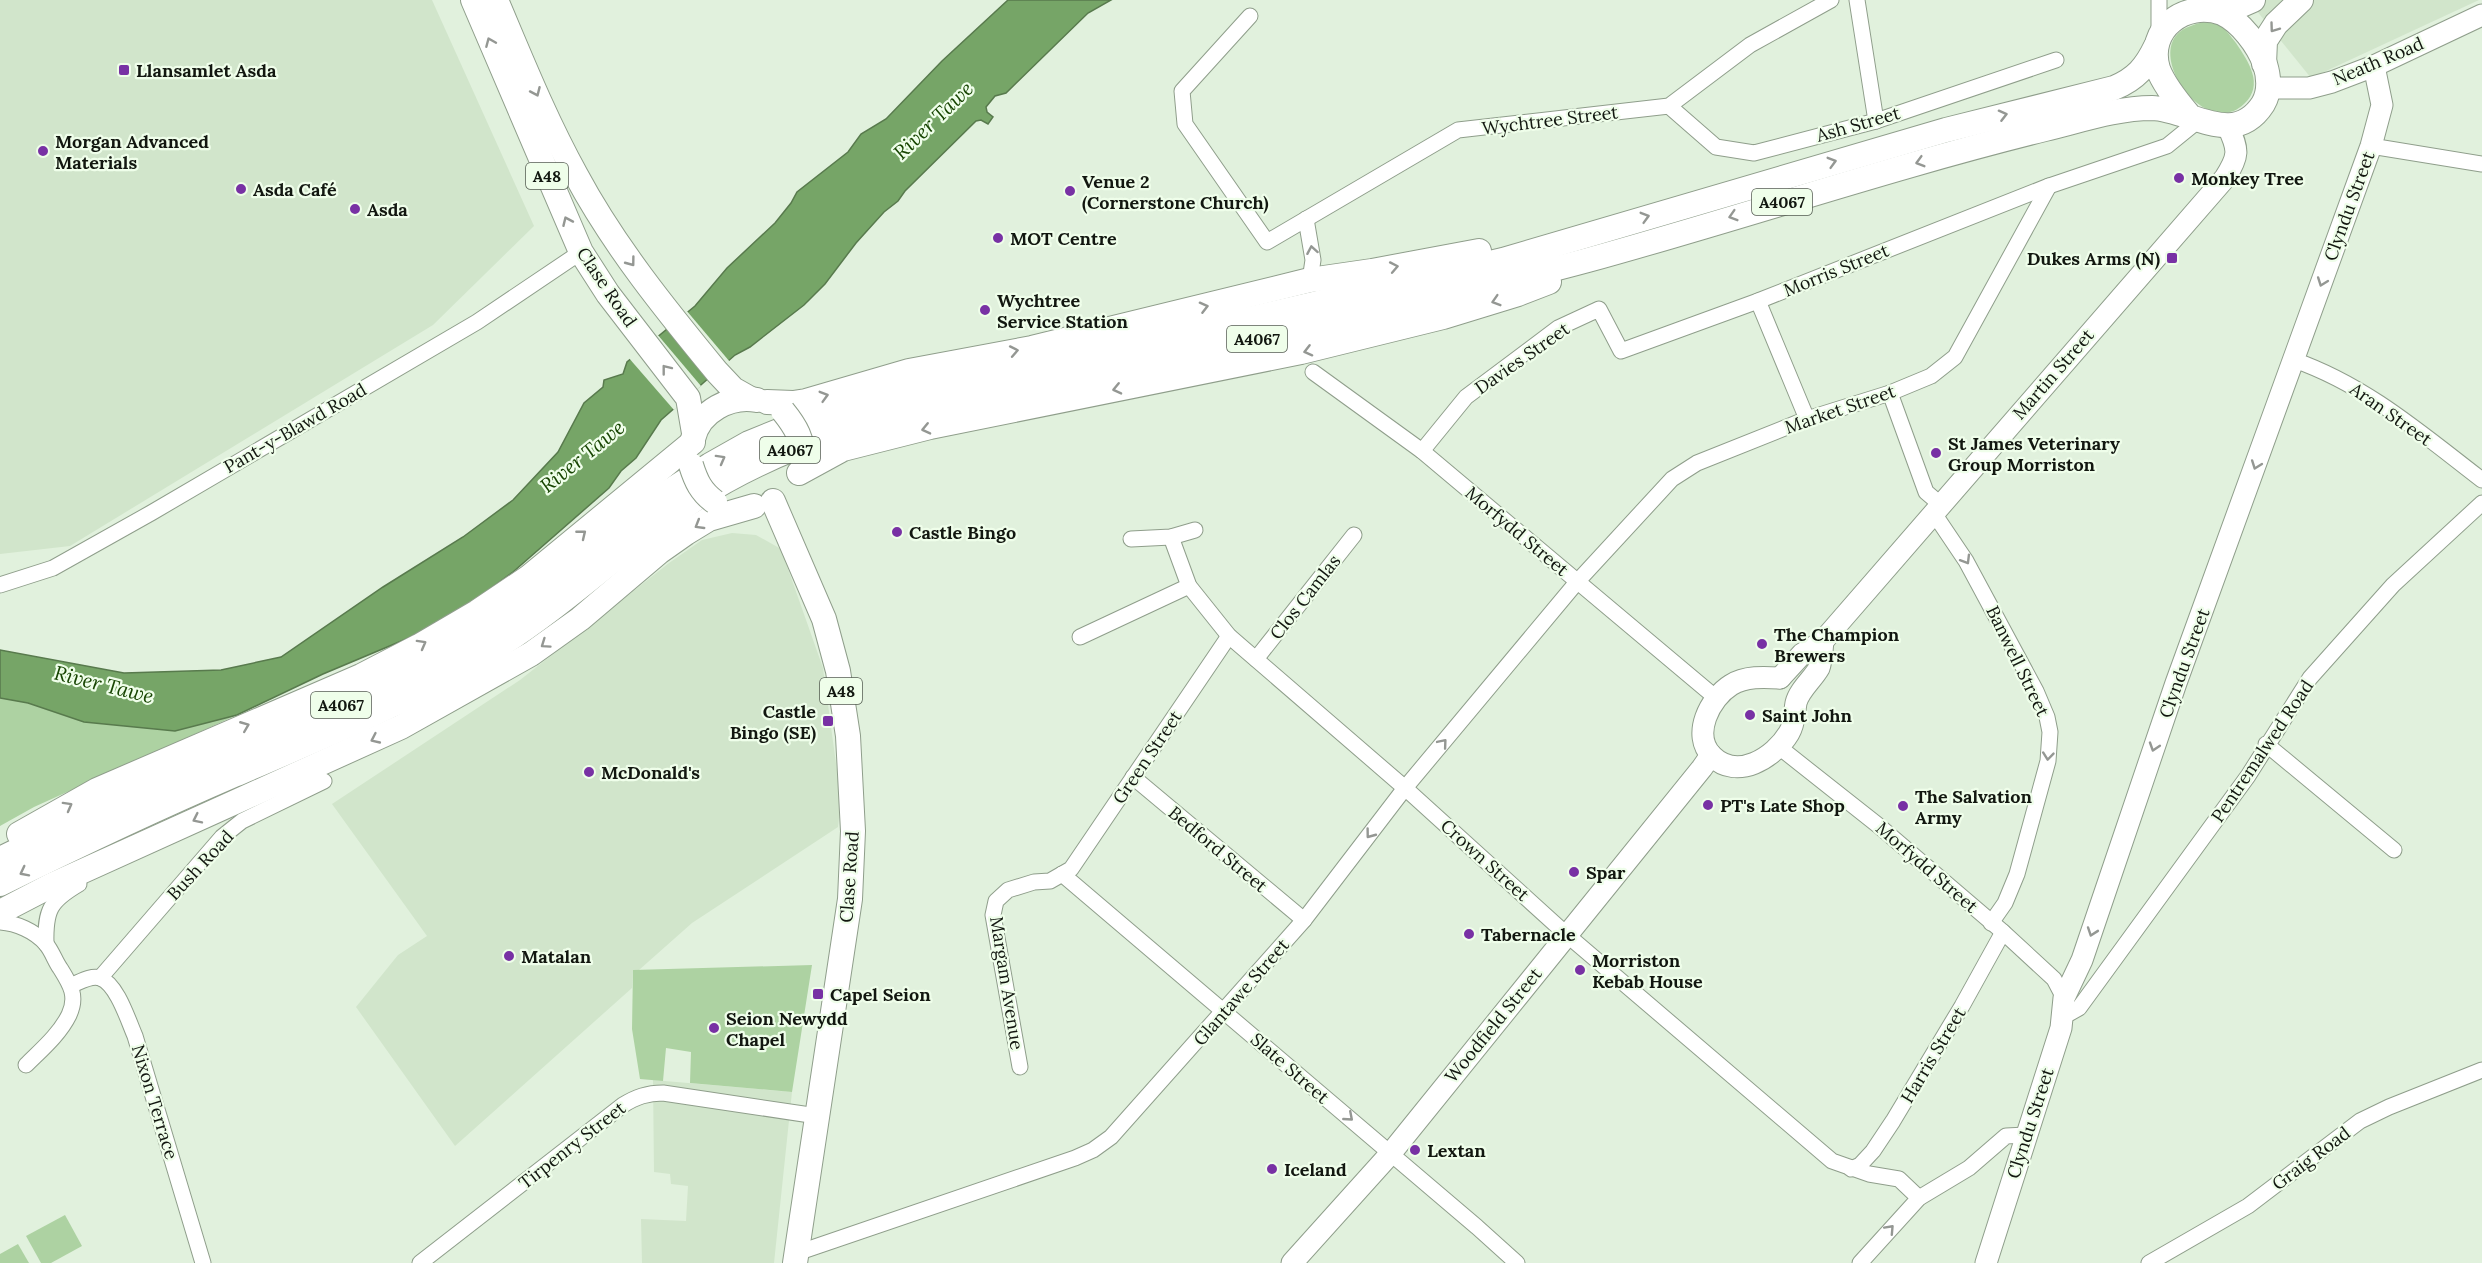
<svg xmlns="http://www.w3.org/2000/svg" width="2482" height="1263" font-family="Lora,serif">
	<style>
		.built { fill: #d1e5cb }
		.green { fill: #add2a2 }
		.water { fill: #76a567; stroke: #587a4d; stroke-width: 1.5 }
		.pier { fill: #e1f1dd }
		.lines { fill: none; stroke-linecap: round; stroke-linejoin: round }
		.street-casing { stroke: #8f9e8b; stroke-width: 17 }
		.secondary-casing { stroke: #8f9e8b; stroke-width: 23 }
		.primary-casing { stroke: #8f9e8b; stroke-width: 26 }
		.street { stroke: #fff; stroke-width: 15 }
		.secondary { stroke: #fff; stroke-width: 21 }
		.primary { stroke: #fff; stroke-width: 24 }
		.primary-bridge-casing { stroke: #8f9e8b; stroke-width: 26; stroke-linecap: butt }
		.primary-bridge { stroke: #fff; stroke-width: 24 }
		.oneway { stroke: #949793 }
		.poi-dot { fill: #7831a4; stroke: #effeea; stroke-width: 2 }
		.labels { text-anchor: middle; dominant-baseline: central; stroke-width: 4.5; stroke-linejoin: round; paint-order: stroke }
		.shield { fill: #effeea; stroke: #545c51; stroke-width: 1.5 }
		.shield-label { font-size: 16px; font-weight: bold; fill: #121710 }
		.street-label { font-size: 18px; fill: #121710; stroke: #effeea }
		.poi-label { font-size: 18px; font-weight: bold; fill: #121710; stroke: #effeea; text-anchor: start }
		.water-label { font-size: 20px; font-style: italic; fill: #174502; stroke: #effeea }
	</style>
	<rect width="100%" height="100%" fill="#e1f1dd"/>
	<g class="built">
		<path d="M0,0H432L534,226L433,325L70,546L0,554Z"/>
		<path d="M2248,0H2479L2311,78Z"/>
		<path d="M732,533L756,535L781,549L823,668L841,800L838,827L692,923L639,970H633L632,988L455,1146L356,1007L398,955L427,936L332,804L520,680L669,563L702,540Z"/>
		<path d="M653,1080L792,1092L774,1263H642L641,1219L686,1221L688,1186L671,1184L670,1174L654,1172Z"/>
	</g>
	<g class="green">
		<path d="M2203,22C2207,23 2213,23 2217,24C2225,27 2231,37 2236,43C2248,61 2265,85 2244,104C2208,138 2154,67 2175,37C2181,28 2193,25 2203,22Z"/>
		<path d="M0,698L28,703L84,722L175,731L237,715L34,807L0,826Z"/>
		<path d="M812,965L792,1092L690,1083L691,1052L666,1048L663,1081L640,1079L632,1029L633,970Z"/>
		<path d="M65,1215L82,1246L51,1263H41L26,1236Z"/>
		<path d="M18,1244L29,1263H0V1254Z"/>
	</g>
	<path class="water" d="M1008,0H1111L1088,13L1006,93L995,96L986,107L987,112L993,117L988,124L981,120L976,121L905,191L898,201L884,212L856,243L825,284L804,305L750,347L735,355L661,420L636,458L621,471L609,488L513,572L471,603L411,637L323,674L237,715L175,731L84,722L28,703L0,698V650L124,673L221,670L281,657L383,587L463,537L513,500L558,452L584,403L603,387L604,380L623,374L627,362L695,306L727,268L775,223L791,203L797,192L848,152L861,134L886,119L942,61Z"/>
	<g class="pier">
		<path d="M686,310L730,362L709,378L666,326Z"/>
		<path d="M657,334L701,386L674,410L628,357Z"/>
	</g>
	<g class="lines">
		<defs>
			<g id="street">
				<path d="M1857,0L1876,121"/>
				<path d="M2159,0V34"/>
				<path d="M1250,16L1182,91L1185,124L1267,242L1458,130L1669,106L1750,45L1831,0"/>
				<path d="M1669,106L1716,147L1754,153L1876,121L2056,60"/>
				<path d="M2371,146L2482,164"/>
				<path d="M1306,219L1313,260L1310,280"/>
				<path d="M1758,301L1807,419"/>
				<path d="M2294,360C2366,385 2422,434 2482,480"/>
				<path d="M1313,372L1422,451L1715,697"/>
				<path d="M1890,393L1926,492L1940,504"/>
				<path d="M1422,451L1466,397L1558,328L1599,309L1621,351L1758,301L2049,186L2167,146L2199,120"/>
				<path d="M1933,512L1966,561L2036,691L2047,717L2050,732L2048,761L2017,874L2005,903L1991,923"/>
				<path d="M1171,537L1189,586L1229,636L1405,788L1566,934L1832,1161L1869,1174L1899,1179L1919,1198"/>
				<path d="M1131,539L1171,537L1195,530"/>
				<path d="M0,585L53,568L151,513L477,322L581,252"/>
				<path d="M1080,637L1189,586"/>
				<path d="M1256,659L1354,535"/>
				<path d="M2266,744L2394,850"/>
				<path d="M1779,747L1879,826L2003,932L2054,979L2064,998"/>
				<path d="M1133,777L1304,920"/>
				<path d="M1062,874L1477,1227L1517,1263"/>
				<path d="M0,922C16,923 35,931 46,944C52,951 55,961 60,968C70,984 78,996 69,1015C59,1035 41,1050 26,1065"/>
				<path d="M46,944C45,910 50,901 79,884"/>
				<path d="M100,978L222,837L242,821L324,781"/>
				<path d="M72,985C80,982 91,975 100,978C117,984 128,1020 135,1036L203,1263"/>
				<path d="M2063,1017L2079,1008L2248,776L2310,678L2393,585L2482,503"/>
				<path d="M1020,1067L993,915L996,901L1008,890L1034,882L1050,881L1071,869L1229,636"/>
				<path d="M1851,1169L1860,1165L1873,1151L1893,1121L1962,1006L2003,932"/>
				<path d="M797,1253L1075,1158L1093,1150L1111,1137L1304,920L1405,788L1577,582L1672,479L1697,463L1807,419L1890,393L1931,376L1955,357L2049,186"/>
				<path d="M420,1263L623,1105C636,1097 647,1093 663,1093L817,1116"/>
				<path d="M1860,1263L1919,1198L1969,1168L2006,1136L2026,1135"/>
				<path d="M2149,1263L2248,1206L2360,1121L2389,1107L2482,1070"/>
			</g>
			<g id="secondary">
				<path d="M2268,88H2309L2332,82L2374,66L2482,15"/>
				<path d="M1780,678L1802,654L1823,641L2225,178C2239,156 2239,150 2228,127"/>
				<path d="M1780,678C1764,677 1745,676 1731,685C1710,698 1691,735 1712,756C1737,781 1774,758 1789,733C1795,723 1794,714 1796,703C1799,690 1813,679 1819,668C1822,660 1822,649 1823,641"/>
				<path d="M1292,1263L1391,1153L1702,768L1711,755"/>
				<path d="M1986,1263L2061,1028L2064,998L2082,960L2176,683L2371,146L2382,105L2374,66"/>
			</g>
			<g id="primary">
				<path d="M473,0L581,252L608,294L688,398L694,433"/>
				<path d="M496,0C521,59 545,119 576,175C614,246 666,310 717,372L733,389L749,398"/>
				<path d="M2213,10L2237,7L2253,0"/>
				<path d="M2264,64L2265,41L2276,24L2301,0"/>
				<path d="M767,402L793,403L806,401L909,371L1032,348L1310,280L1372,271L1479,251"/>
				<path d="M693,439C699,411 731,395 757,400"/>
				<path d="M799,473L843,449L930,427L1301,352L1443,317L1518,294L1549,282"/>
				<path d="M773,501L824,619L838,671L848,736L853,831L850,899L795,1263"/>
				<path d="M19,834L97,790L361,676L419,646L477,612L529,577L693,442"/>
				<path d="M0,859L70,825L330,710L419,668L489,628L540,592L654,501L710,465L749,443L791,426L867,401L1249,319L1503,260L1946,130L2114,88C2136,79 2146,67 2156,46"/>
				<path d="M0,884C77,846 155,809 234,775C325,736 419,698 502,644C567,602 623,548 687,505C720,482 758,463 795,448C887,409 988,397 1085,377C1187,356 1288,331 1390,308C1456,293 1522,278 1588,260C1741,218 1891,167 2045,129C2079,121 2116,108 2152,108C2190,109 2234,149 2263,104C2270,92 2269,77 2265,64C2258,45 2241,22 2222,13C2185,0 2146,29 2158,69C2164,85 2177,101 2188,114"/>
				<path d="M0,912L52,885L401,727L531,654L580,619L659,552L686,533L709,519L754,506"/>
			</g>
		</defs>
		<use href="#street" class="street-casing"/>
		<use href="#secondary" class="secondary-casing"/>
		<use href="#primary" class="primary-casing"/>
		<use href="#street" class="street"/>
		<use href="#secondary" class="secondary"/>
		<use href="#primary" class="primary"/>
		<defs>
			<g id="primary-bridge">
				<path d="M783,411C796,427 803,439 803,461"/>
				<path d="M691,465C696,481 701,492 715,502"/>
			</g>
		</defs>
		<use href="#primary-bridge" class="primary-bridge-casing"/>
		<use href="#primary-bridge" class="primary-bridge"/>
	</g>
	<defs><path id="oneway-chevron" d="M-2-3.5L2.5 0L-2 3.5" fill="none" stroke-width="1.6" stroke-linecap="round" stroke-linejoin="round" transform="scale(1.5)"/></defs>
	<g class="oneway">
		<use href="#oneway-chevron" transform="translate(2274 28) rotate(126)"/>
		<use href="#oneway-chevron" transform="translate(490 42) rotate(-113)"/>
		<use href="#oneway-chevron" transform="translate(536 92) rotate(66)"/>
		<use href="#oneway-chevron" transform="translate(2003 115) rotate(-14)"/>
		<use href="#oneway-chevron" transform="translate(1832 162) rotate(-16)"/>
		<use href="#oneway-chevron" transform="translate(1920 162) rotate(164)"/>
		<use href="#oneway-chevron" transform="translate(1733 216) rotate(163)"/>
		<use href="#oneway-chevron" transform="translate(1645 217) rotate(-16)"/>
		<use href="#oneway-chevron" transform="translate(567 221) rotate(-114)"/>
		<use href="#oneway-chevron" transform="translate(1312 250) rotate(-100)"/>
		<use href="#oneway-chevron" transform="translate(631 262) rotate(53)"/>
		<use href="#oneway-chevron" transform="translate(1394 267) rotate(-11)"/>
		<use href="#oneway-chevron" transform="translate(2322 282) rotate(110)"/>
		<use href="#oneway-chevron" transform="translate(1496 301) rotate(163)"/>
		<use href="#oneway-chevron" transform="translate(1204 307) rotate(-14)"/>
		<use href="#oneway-chevron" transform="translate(1014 351) rotate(-11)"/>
		<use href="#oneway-chevron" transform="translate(1308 351) rotate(166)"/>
		<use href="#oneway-chevron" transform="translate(666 369) rotate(-128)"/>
		<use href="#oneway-chevron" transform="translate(1117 389) rotate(167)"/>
		<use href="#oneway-chevron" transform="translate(824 396) rotate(-16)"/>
		<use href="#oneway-chevron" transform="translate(926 429) rotate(167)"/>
		<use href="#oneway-chevron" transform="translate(721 459) rotate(-29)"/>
		<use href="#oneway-chevron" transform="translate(2256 465) rotate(110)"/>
		<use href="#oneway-chevron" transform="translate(699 525) rotate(149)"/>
		<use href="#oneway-chevron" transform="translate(582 534) rotate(-39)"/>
		<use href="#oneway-chevron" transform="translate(1966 560) rotate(59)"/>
		<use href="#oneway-chevron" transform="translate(422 644) rotate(-29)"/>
		<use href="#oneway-chevron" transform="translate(545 644) rotate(145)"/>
		<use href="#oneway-chevron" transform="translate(245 726) rotate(-22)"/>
		<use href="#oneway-chevron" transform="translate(375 739) rotate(155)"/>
		<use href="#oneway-chevron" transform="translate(1443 743) rotate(-50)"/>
		<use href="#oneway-chevron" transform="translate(2154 747) rotate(108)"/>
		<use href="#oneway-chevron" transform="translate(2048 756) rotate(96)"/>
		<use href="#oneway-chevron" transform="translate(68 806) rotate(-29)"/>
		<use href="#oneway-chevron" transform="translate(197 819) rotate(154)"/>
		<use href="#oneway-chevron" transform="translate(1370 834) rotate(127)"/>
		<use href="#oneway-chevron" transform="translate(24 872) rotate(153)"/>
		<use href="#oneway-chevron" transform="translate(2092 932) rotate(109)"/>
		<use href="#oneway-chevron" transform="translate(1349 1117) rotate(41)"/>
		<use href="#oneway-chevron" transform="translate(1890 1229) rotate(-47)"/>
	</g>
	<g class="poi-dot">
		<rect x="118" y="64" width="12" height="12" rx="3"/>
		<circle cx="43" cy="151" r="6"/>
		<circle cx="2179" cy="178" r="6"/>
		<circle cx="241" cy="189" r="6"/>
		<circle cx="1070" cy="191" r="6"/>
		<circle cx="355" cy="209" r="6"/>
		<circle cx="998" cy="238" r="6"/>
		<rect x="2166" y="252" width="12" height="12" rx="3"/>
		<circle cx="985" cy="310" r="6"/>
		<circle cx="1936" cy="453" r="6"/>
		<circle cx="897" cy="532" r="6"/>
		<circle cx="1762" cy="644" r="6"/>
		<circle cx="1750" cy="715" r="6"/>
		<rect x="822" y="715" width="12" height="12" rx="3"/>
		<circle cx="589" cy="772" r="6"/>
		<circle cx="1708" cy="805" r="6"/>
		<circle cx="1903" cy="806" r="6"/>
		<circle cx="1574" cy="872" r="6"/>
		<circle cx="1469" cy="934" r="6"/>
		<circle cx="509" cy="956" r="6"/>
		<circle cx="1580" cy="970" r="6"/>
		<rect x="812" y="988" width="12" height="12" rx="3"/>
		<circle cx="714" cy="1028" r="6"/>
		<circle cx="1415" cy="1150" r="6"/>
		<circle cx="1272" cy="1169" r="6"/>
	</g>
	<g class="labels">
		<g class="shield">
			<rect x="526" y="163" width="42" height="26" rx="4.5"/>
			<rect x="1752" y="189" width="60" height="26" rx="4.5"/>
			<rect x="1227" y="326" width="60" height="26" rx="4.5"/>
			<rect x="760" y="437" width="60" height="26" rx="4.5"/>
			<rect x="820" y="678" width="42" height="26" rx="4.5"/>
			<rect x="311" y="692" width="60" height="26" rx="4.5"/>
		</g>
		<g class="shield-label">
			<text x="547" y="176">A48</text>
			<text x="1782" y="202">A4067</text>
			<text x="1257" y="339">A4067</text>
			<text x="790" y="450">A4067</text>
			<text x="841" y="691">A48</text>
			<text x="341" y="705">A4067</text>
		</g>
		<g class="street-label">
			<text transform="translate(2378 61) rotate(-23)">Neath Road</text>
			<text transform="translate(1550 120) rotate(-7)">Wychtree Street</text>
			<text transform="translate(1858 124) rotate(-16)">Ash Street</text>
			<text transform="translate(2349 206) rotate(-70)">Clyndu Street</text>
			<text transform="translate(1836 270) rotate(-22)">Morris Street</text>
			<text transform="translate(607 287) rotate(56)">Clase Road</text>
			<text transform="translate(1522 358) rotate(-35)">Davies Street</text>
			<text transform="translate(2053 374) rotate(-49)">Martin Street</text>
			<text transform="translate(1840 409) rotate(-19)">Market Street</text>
			<text transform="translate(2391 414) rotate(35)">Aran Street</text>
			<text transform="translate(295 428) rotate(-30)">Pant-y-Blawd Road</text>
			<text transform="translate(1517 531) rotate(40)">Morfydd Street</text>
			<text transform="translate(1305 597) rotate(-52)">Clos Camlas</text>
			<text transform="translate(2018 661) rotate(64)">Banwell Street</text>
			<text transform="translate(2184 663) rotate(-70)">Clyndu Street</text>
			<text transform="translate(2262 751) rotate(-56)">Pentremalwed Road</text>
			<text transform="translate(1147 757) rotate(-56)">Green Street</text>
			<text transform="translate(1218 849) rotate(40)">Bedford Street</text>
			<text transform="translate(1485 860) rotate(42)">Crown Street</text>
			<text transform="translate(200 865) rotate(-47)">Bush Road</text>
			<text transform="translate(1927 867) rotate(41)">Morfydd Street</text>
			<text transform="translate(849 877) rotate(-86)">Clase Road</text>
			<text transform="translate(1007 983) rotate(81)">Margam Avenue</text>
			<text transform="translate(1241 992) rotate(-49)">Glantawe Street</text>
			<text transform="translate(1493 1025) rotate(-51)">Woodfield Street</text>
			<text transform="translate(1933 1055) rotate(-59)">Harris Street</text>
			<text transform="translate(1290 1068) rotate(41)">Slate Street</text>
			<text transform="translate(155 1102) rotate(73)">Nixon Terrace</text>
			<text transform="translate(2030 1123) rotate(-72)">Clyndu Street</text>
			<text transform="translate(572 1145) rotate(-38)">Tirpenry Street</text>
			<text transform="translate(2311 1158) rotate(-37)">Graig Road</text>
		</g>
		<g class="poi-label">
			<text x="136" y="70">Llansamlet Asda</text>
			<text x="55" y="141">Morgan Advanced<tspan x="55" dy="21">Materials</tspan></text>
			<text x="2191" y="178">Monkey Tree</text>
			<text x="1082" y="181">Venue 2<tspan x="1082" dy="21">(Cornerstone Church)</tspan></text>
			<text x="253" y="189">Asda Café</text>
			<text x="367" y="209">Asda</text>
			<text x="1010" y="238">MOT Centre</text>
			<text x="2160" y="258" text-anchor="end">Dukes Arms (N)</text>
			<text x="997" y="300">Wychtree<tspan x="997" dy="21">Service Station</tspan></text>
			<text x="1948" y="443">St James Veterinary<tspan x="1948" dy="21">Group Morriston</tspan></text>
			<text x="909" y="532">Castle Bingo</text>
			<text x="1774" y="634">The Champion<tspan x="1774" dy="21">Brewers</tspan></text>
			<text x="816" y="711" text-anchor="end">Castle<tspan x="816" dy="21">Bingo (SE)</tspan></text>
			<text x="1762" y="715">Saint John</text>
			<text x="601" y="772">McDonald's</text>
			<text x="1915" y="796">The Salvation<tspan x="1915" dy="21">Army</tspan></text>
			<text x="1720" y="805">PT's Late Shop</text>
			<text x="1586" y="872">Spar</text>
			<text x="1481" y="934">Tabernacle</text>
			<text x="521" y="956">Matalan</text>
			<text x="1592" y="960">Morriston<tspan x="1592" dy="21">Kebab House</tspan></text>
			<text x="830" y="994">Capel Seion</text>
			<text x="726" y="1018">Seion Newydd<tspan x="726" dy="21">Chapel</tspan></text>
			<text x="1427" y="1150">Lextan</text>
			<text x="1284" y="1169">Iceland</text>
		</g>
		<g class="water-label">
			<text transform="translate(933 120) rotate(-44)">River Tawe</text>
			<text transform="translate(582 456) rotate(-39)">River Tawe</text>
			<text transform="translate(104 684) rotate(14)">River Tawe</text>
		</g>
	</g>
</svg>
